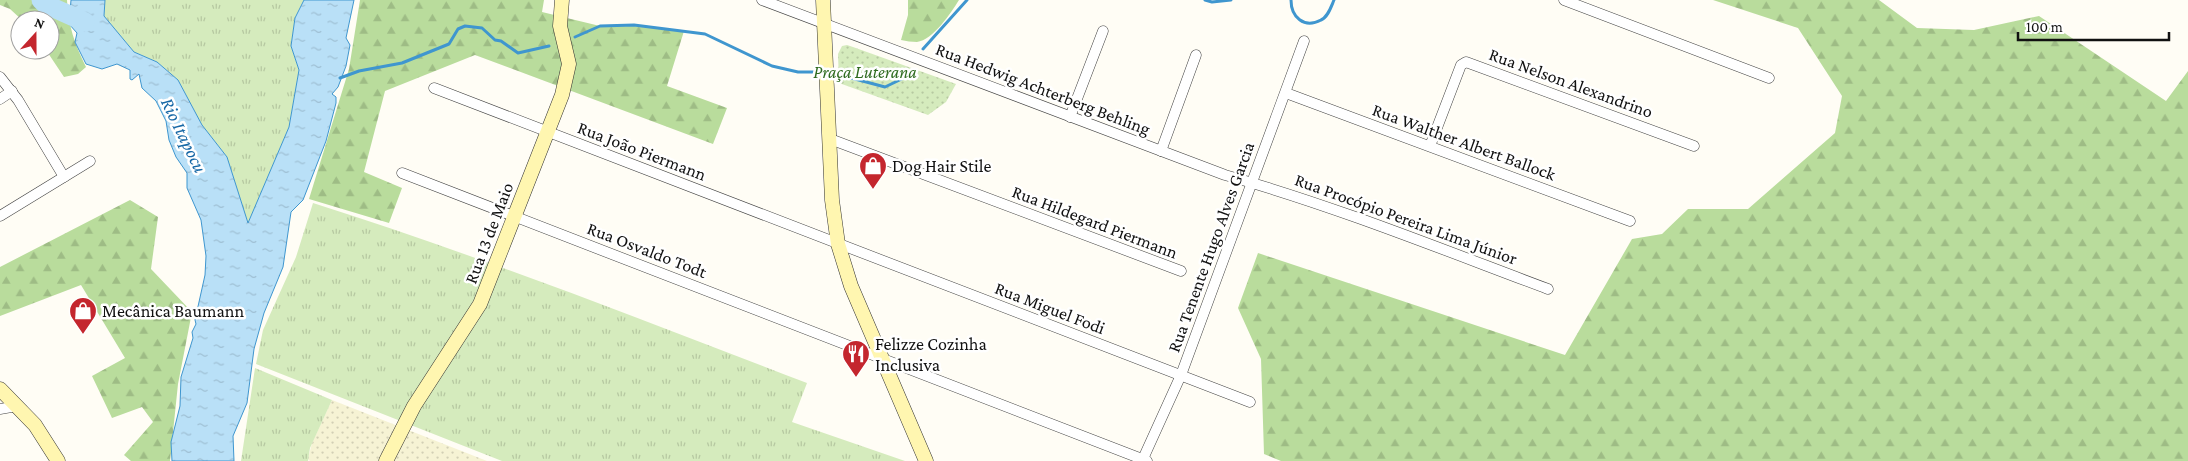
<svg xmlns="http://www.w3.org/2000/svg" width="2188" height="461" font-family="'Crimson Pro',serif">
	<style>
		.farmland { fill: url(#farmland-dots) }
		.grass { fill: url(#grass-tufts) }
		.forest { fill: url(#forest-firs) }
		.park { fill: url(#park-dots) }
		.water { fill: url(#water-ripples); stroke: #3f96cf }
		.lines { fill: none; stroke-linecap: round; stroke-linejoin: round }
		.stream { stroke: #3f96cf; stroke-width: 3 }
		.river { stroke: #b9e0f7; stroke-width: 19 }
		.street-casing { stroke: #444; stroke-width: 11 }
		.secondary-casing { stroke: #333; stroke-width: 15 }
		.street { stroke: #fff; stroke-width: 10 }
		.secondary { stroke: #fff6b0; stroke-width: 14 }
		.labels { text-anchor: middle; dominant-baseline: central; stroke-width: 5; stroke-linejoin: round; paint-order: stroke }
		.park-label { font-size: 18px; font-style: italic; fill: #2f6b1f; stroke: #fff }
		.street-label { font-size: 18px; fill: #111; stroke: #fff }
		.poi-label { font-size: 18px; fill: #111; stroke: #fff; text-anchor: start }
		.water-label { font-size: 19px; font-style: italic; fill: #1768a6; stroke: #fff }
	</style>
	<defs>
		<pattern id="farmland-dots" width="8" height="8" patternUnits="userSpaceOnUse" patternTransform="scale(1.25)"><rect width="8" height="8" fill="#f6f3d4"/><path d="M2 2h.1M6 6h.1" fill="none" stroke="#d2cfb5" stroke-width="1.8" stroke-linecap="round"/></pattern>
		<pattern id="grass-tufts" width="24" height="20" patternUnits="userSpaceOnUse" patternTransform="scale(1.25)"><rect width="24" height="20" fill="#d5ebbd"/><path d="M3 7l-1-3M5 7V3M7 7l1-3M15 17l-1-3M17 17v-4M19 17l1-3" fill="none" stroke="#b6c8a1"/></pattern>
		<pattern id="forest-firs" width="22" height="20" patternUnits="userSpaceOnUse" patternTransform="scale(1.25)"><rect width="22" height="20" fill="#b9dc9c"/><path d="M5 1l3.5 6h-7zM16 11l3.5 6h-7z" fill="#9ebc85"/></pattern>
		<pattern id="park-dots" width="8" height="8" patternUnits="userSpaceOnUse" patternTransform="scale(1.25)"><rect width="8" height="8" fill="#d5ebbd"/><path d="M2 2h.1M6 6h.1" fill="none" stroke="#b6c8a1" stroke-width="1.8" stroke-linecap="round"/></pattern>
		<pattern id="water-ripples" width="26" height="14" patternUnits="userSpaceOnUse" patternTransform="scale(1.25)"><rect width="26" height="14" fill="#b9e0f7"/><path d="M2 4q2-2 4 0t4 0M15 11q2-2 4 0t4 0" fill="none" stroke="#9ebfd3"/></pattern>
	</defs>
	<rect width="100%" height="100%" fill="#fffdf5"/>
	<path class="farmland" d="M332,400L487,461H310L308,459L312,443Z"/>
	<g class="grass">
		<path d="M105,0H304L295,18L291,46L299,70L289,127L248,224L227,157L202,125L178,80L157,62L134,52L104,16Z"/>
		<path d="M313,203C480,256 643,320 807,383L792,422L905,461H502L256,364L263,330L296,257Z"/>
		<path d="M255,368L332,400L310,448L308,461H241Z"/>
	</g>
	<g class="forest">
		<path d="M0,0H67C68,25 75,45 86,67L78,74L64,77L46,50H50V20H22L10,9L0,5Z"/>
		<path d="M360,0H544L542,12L600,26L634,25L684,31L667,86L727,108L713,144L475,55L385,91L364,172L402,188L389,223L309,199L349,69Z"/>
		<path d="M908,0H959C951,13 933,40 917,42C912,42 906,41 901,40L908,15Z"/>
		<path d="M1713,0H1879L1917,28L1974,30L2039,16L2166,101L2188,71V461H1281L1264,454L1261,359L1238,308L1258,253L1565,355L1632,239L1662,234L1688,209H1748L1835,133L1842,96L1798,28Z"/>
		<path d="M130,200L158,217L151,269L192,312L178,384L170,461H131L124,455L153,422L142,407L112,418L92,376L125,358L81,285L0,316V267Z"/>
	</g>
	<path class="park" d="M847,45L853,47L956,84L946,102L928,115L839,83L838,54L842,46Z"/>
	<path class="water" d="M71,0H105L104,16L134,52L157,62L178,80L202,125L227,157L248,223L289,127L299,70L291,46L295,18L304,0H354L346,38L350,45L346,66L338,87L332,94L336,97V103L326,141L303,200L291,212L283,267L264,313L254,349L247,403L233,436L234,461H172L171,442L180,406L181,377L193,338L192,332L196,324L195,320L205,275L206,256L201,220L187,188V173L176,157L169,140L166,121L156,101L142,88L139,74L132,80L130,79V70L117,64L102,69L86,64L75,42L77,33L69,24Z"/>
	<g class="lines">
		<g class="stream">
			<path d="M1205,0L1212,2L1231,0"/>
			<path d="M1291,0C1291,17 1304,29 1321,20C1328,17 1331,7 1334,0"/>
			<path d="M575,37L600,26L634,25L705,34L772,66L798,72H818"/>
			<path d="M923,49L967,0"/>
			<path d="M840,75L885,87L910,75"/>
			<path d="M340,78L359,71L402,63L449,44L458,29L465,26L482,28L495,40L501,41L518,53L549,46"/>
		</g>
		<path class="river" d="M41,0L45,4L85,22"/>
		<defs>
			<g id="street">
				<path d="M762,0L1225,175C1335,206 1441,249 1548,289"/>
				<path d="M1564,0L1769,78"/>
				<path d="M0,77L18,100L64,177"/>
				<path d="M434,88L1250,402"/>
				<path d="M1286,93L1630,221"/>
				<path d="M0,99L12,91"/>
				<path d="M1070,117L1103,31"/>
				<path d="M830,139L1181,271"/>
				<path d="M1430,146L1461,65L1466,62L1694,146"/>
				<path d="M1161,151L1196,55"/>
				<path d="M402,173L1147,461"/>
				<path d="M0,216L90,161"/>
				<path d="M0,409L17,406"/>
				<path d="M1142,461L1181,375L1304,41"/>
			</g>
			<g id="secondary">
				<path d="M823,0L832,200L838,244L851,286L926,461"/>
				<path d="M0,389L35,425L58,461"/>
				<path d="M386,461L414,406L480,304L562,95L569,64L560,26L562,0"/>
			</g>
		</defs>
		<use href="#street" class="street-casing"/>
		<use href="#secondary" class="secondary-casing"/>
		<use href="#street" class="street"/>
		<use href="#secondary" class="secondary"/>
	</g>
	<defs>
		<symbol id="shop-pin" viewBox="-11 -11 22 30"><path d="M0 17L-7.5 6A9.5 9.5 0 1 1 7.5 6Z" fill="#c4262e" stroke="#fff"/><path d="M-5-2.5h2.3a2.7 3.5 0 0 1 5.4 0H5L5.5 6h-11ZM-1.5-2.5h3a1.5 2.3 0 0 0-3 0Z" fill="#fff"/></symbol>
		<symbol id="restaurant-pin" viewBox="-11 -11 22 30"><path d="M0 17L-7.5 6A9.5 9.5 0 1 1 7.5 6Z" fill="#c4262e" stroke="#fff"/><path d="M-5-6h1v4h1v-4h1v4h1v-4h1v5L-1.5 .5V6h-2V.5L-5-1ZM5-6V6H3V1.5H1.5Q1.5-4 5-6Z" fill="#fff"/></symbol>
	</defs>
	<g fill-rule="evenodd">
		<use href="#shop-pin" x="857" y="150" width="32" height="43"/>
		<use href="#shop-pin" x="67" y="295" width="32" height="43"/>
		<use href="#restaurant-pin" x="840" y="338" width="32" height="43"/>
	</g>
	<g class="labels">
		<g class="park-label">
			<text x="865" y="72">Praça Luterana</text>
		</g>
		<g class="street-label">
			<text transform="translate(1571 83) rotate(20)">Rua Nelson Alexandrino</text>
			<text transform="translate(1043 89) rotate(21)">Rua Hedwig Achterberg Behling</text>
			<text transform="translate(1464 142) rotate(20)">Rua Walther Albert Ballock</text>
			<text transform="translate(642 151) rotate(21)">Rua João Piermann</text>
			<text transform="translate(1406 219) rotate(20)">Rua Procópio Pereira Lima Júnior</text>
			<text transform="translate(1095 222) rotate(21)">Rua Hildegard Piermann</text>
			<text transform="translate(489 233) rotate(-69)">Rua 13 de Maio</text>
			<text transform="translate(1211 247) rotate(-70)">Rua Tenente Hugo Alves Garcia</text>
			<text transform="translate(647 250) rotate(21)">Rua Osvaldo Todt</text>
			<text transform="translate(1050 308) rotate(21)">Rua Miguel Fodi</text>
		</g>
		<g class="poi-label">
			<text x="892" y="166">Dog Hair Stile</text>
			<text x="102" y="311">Mecânica Baumann</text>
			<text x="875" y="344">Felizze Cozinha<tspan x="875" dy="21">Inclusiva</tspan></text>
		</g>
		<g class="water-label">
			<text transform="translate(184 135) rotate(64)">Rio Itapocu</text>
		</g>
	</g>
	<g transform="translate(35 35) rotate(21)"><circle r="24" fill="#ffffff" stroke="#a0a0a0"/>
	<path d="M0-4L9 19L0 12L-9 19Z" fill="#c4262e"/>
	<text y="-8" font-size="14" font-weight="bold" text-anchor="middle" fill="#111111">N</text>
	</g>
	<path d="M2018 32v8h151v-8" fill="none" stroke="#111111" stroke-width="2.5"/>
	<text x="2026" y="32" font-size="15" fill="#111111" stroke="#ffffff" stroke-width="4" paint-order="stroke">100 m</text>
</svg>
